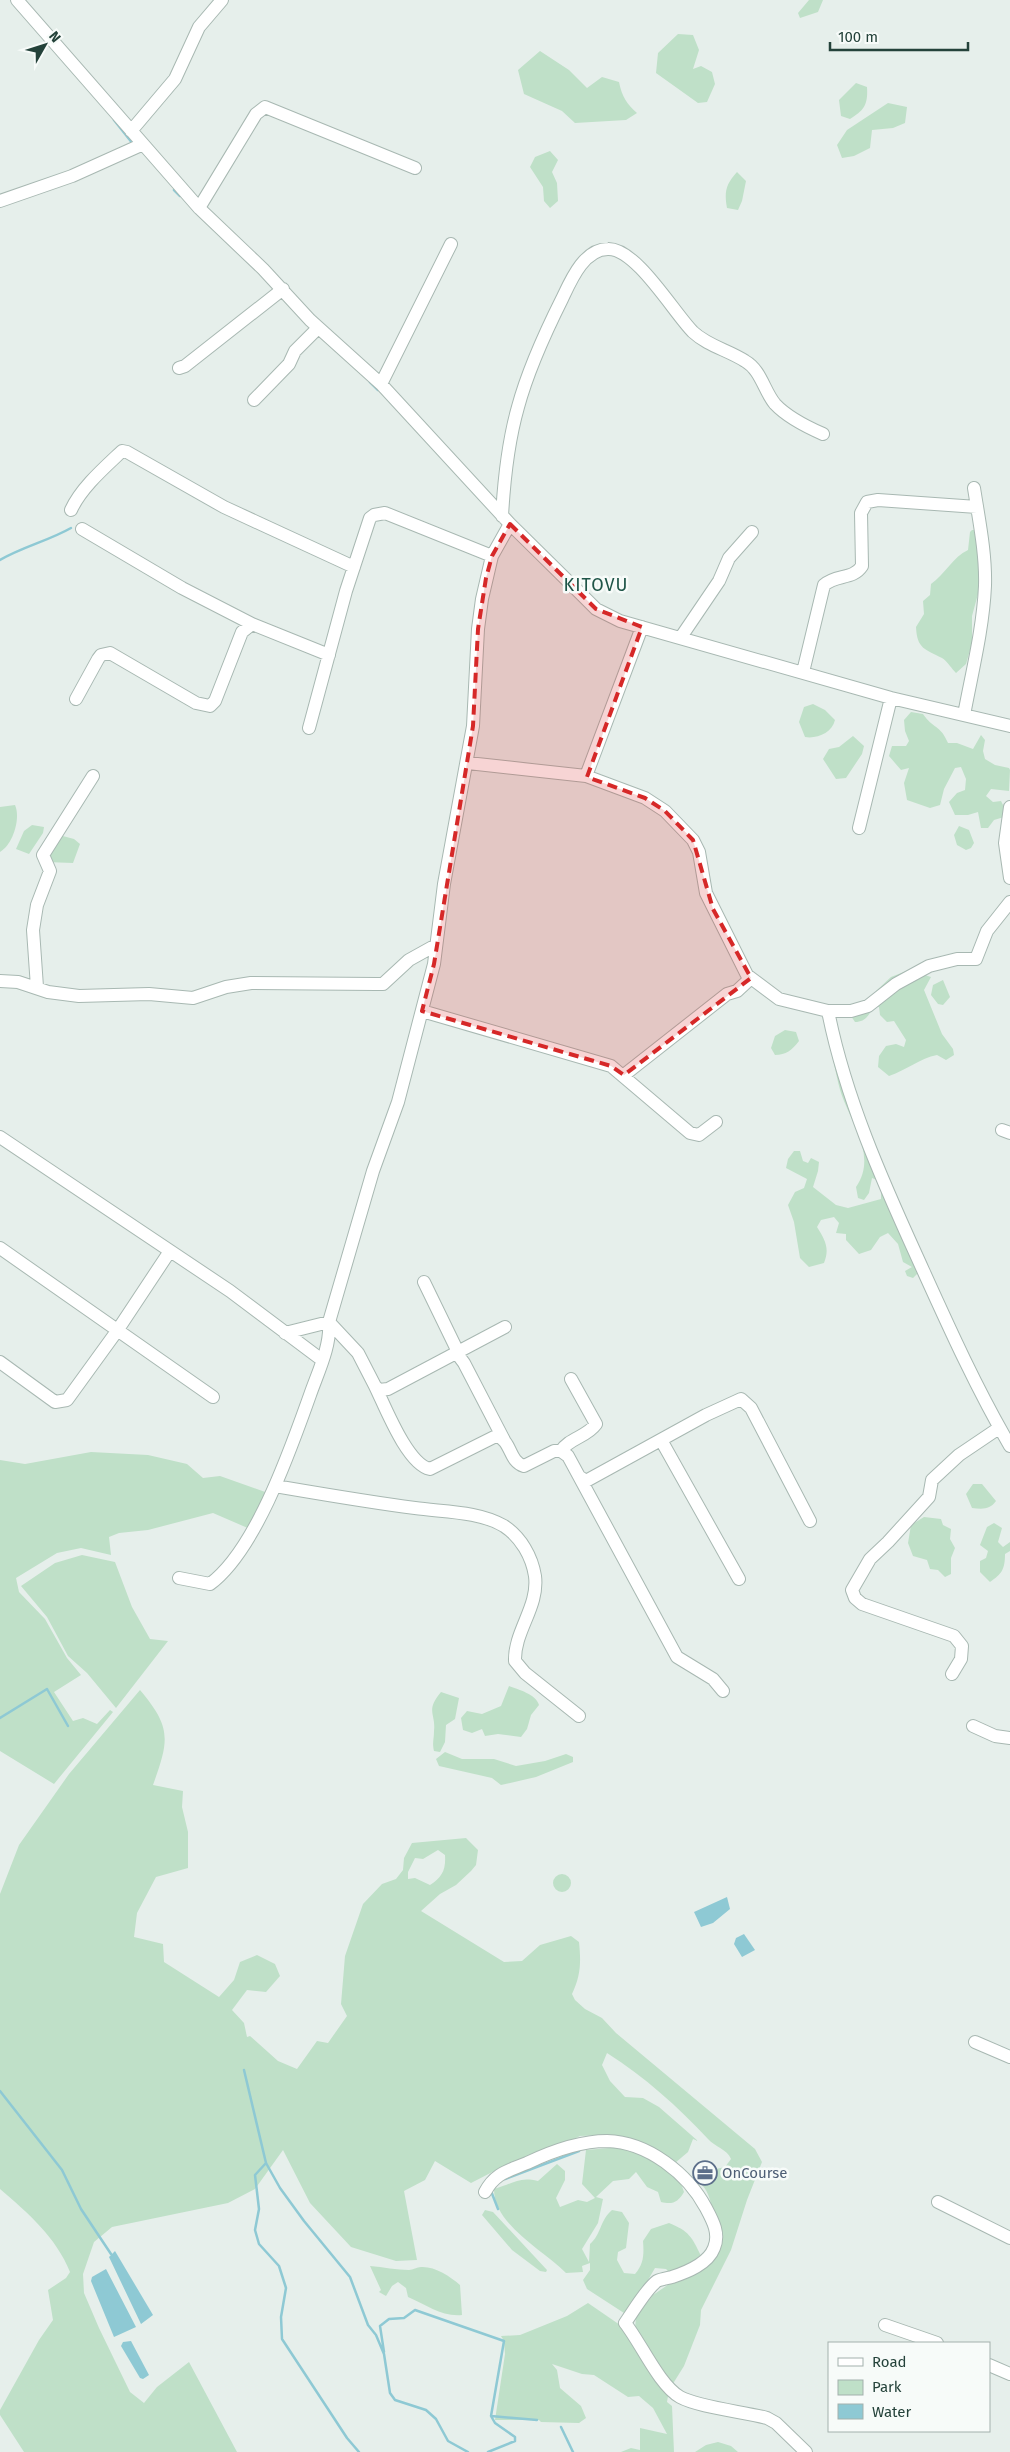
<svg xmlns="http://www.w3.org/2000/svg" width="1010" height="2452" viewBox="0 0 1010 2452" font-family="'Fira Sans',sans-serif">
<rect width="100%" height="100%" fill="#e6efeb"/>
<path fill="#bfe0c8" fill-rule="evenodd" d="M809,0H823L818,12L800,18L798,13Z
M678,34L693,35L699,50L693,69L701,66L712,72L715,84L707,102L698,103L656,73L658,53Z
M540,51L569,70L587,88L602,77L619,82C622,97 627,104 637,113L626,120L575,123L562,111L524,94L518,70Z
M856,83L867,87C868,104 865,110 850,119L841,116L839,100Z
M888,103L907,107L905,123L893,128L872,130L870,148L854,156L842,158L837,145L847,130Z
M550,151L558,160L552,172L557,183L558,201L550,208L544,201L543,187L530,167L535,157Z
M737,172L746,181L742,201L738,210L727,208C724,192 726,184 737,172Z
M972,530H976L981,583L972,616V643L966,664L956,673C952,669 947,661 942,658C925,649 917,649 916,627L924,614L923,601L930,595L931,584C945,574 953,557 968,550L970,532Z
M813,704L825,710L835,720C832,733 817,739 805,737L799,722L804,707Z
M911,712L923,714C933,729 940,724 948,743H957L973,749L981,735L985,740L983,751L985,759L995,765L1009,768L1010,770L1009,791L991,789L986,796L993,802L1001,801L1005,809L1004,817L994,820L988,828H981L978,812L968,815H955L949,802L957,793L965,790L966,779L961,767L955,768L944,789L940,805L930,808L907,800L904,783L909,768L901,770L889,756L892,746H906L909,741L905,731L904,720Z
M853,736L864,746L862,754L846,778L836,779L823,759L829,749L839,747Z
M15,805C21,818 13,845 0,852V807Z
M32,825L44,827L43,833L29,854L16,849L24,831Z
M959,826L969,830L974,843L971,848L966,850L957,845L954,835Z
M59,835L74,839L80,844L73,863L46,862Z
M909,970L931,977L924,990L942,1034L953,1049L954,1055L946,1060L937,1055C920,1058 907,1070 889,1076L878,1067L879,1056L886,1046L896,1044L904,1047L906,1040L894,1021L887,1022L880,1015L879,1007L873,1006C870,1015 865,1022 855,1022L851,1016L874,997L876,991L891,977Z
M943,980L950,997L943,1005L938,1004L931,995L933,985Z
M785,1030L796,1032L799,1041C792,1050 786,1055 775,1055L771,1048L775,1036Z
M838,1046L861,1112L892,1186L918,1273L913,1278L907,1276L905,1271L912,1267L903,1262L898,1244L888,1233L880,1237L871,1250L859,1254L846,1240V1234L836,1233L839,1223L834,1217L821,1220L817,1227C825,1240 830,1248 824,1263L809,1267L800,1258L794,1222L788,1205L795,1192L804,1188L807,1179L786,1168L788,1159L794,1151H800L803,1161L808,1163L811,1158L819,1162L818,1171L813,1187L836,1205L848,1208L881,1199V1191L877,1180L872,1178L869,1193L864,1200L858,1198L856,1187C876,1158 855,1129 844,1101C838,1087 836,1070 832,1056Z
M0,1436V1460L25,1464L91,1452L148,1455L187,1464L203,1478L220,1476L268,1493L250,1529L213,1513L148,1530L119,1533L109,1537L111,1555L81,1548L57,1553L16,1578L19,1592L45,1619L67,1658L81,1675L54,1692L73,1721L83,1718L97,1724L110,1710L113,1712L54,1784L0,1751Z
M973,1484H982L996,1501C990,1510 982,1509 972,1508L966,1494Z
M924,1517L941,1519L943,1525L951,1529L950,1539L955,1548L951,1558V1574L945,1577L938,1570L930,1569L927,1560L913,1556L908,1543L911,1525Z
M994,1523L1002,1528L998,1542L1003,1547L1010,1542V1551L1005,1554C1005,1569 1002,1574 990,1582L980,1572V1561L986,1558L988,1551L980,1545L987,1527Z
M82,1555L115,1562L132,1607L150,1639L168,1641L116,1708L87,1673L68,1656L47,1617L21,1586L55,1563Z
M509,1686C519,1690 536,1694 539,1705L531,1715L527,1729L521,1737L498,1734L485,1736L482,1729L472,1733L463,1730L461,1718L467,1711L482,1714L501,1706Z
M140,1690C172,1728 169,1740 153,1785L183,1791L182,1807L188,1832V1868L156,1877L137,1913L134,1937L163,1944L164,1962L219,1997L234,1980L240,1962L257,1955L275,1964L280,1976L266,1992L247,1990L232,2010L244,2023L247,2037L250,2036L278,2061L297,2069L317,2041L328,2043L347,2016L341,2004L345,1956L363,1904L382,1884L396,1879L403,1870L404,1858L412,1843L466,1838L478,1850L476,1865L471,1871L456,1885L440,1894L421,1911L504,1962L522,1961L540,1945L571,1936L579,1942C581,1962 581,1975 572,1994L575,2000L585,2009L602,2018L616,2033L755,2149L762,2162L747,2200L731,2250L701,2310L700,2325L684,2366L669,2390L667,2402L672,2406L674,2452H621L631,2448L640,2450V2428L667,2434L653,2408L639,2396L628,2397L594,2375L582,2374L552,2364L557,2370L560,2388L581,2406L586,2418L579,2423L541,2422L539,2420H495L505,2354L504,2341L501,2336L520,2335L530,2331L567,2316L588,2303L620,2325L635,2329L636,2317L653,2295L716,2252C715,2234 715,2198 702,2185L703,2178L716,2169L725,2167L731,2159C727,2149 715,2147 708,2139C677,2106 645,2077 607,2053L602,2065L610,2081L625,2097L643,2098L659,2107L698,2141L693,2139L688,2152L675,2163L603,2135L580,2136L564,2144L508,2164L471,2183L435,2161L425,2180L404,2191L417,2260L396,2261L351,2247L310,2203L283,2150L255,2189L228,2203L112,2227L94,2242L83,2274L84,2293L99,2328L130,2392L144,2403L157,2387L189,2362L237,2452H24L0,2415V2410L39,2340L53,2320L48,2290L66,2278L70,2272C56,2237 28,2213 0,2189V1894L19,1845L69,1774ZM438,1850L445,1855C446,1870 442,1877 430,1885L415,1878L408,1879V1872L415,1858L423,1859Z
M441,1692L459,1698L455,1719L446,1725L445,1742L440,1752L434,1751C432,1743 434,1739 434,1731C436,1713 425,1711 441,1692Z
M445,1752L462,1759H494L516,1766L545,1761L566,1754L573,1757V1762L536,1777L501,1785L492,1778L439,1766L436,1759Z
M553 1883a9 9 0 1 1 18 0a9 9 0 1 1-18 0Z
M621,2147C643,2154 678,2167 684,2192C678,2202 673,2205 661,2202L658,2192L647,2187L636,2172L629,2179L613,2181L596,2197L603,2199L598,2223L582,2249L589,2262L590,2244C601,2235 600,2220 612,2210L622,2212L629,2223L626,2248L618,2252L617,2260L624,2273L635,2274C644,2264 644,2254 643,2241L651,2229L669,2223C689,2231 692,2237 701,2256L696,2262L671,2274L666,2269L655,2268L633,2306L624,2313L587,2289L583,2280L590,2270V2263L582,2266L583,2272L566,2273C542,2249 494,2225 494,2189C513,2184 518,2176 538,2181L557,2164L565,2171V2180L556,2198L560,2207L578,2200L587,2202L595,2198L582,2184L586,2150Z
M485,2210L493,2212L547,2270L546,2272L540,2271L512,2250L482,2215Z
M370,2266C383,2267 397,2270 409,2270C413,2270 417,2267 421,2267C434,2266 450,2276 460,2285L462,2315C442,2317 427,2305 408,2297L406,2288L398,2282L392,2286L386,2296L379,2292L381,2290Z
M718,2442L731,2446L738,2452H695L706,2445Z"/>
<path fill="#8ec9d4" d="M727,1897L730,1909L713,1923L701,1927L694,1912Z
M744,1934L755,1950L742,1957L734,1944L736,1938Z
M115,2251L153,2315L141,2324L109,2257Z
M106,2269L136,2327L114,2337L91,2281L92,2277Z
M131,2341L149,2375L143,2379L140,2378L121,2346L123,2342Z"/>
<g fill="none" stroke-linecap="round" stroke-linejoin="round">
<path stroke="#8ec9d4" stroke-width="2.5" d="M114,120L133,144
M174,190L180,196
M370,382L378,390
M0,560C22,547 48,541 71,528
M0,1718L47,1689L68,1726
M244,2070L266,2163L280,2188L304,2221L350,2277L368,2325L376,2335L384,2354L390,2393L395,2400L426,2410L436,2419L448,2441L468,2452
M0,2091L62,2170L81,2209L111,2254
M266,2163L255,2175L259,2209L255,2230L259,2244L279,2266L286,2288L281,2317L282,2339L347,2438L359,2452
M505,2179L579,2151
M491,2191L498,2209
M384,2352L380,2326L389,2319L404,2318L415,2310L504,2341L491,2416L495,2423L515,2437V2441L488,2452
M491,2416L537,2420
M561,2427L573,2452"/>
<g stroke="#a8b8b2" stroke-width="14">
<path id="minor" d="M17,0L199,208L263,269L310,320L381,384L510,524L582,595L596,609L620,621L891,698L1010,726
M131,131L175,79L199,27L222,0
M0,201L72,176L141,145
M199,208L256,114L265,107L415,168
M179,368L185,366L283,289
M381,384L451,244
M254,400L289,364L295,351L318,328
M71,510C81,488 104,468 122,451L127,452L224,507L354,567
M502,516C504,480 508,442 518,407C528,370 545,333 562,299C571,280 584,249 608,249C636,248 674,313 693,332C708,346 728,350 745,361C761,370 764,391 775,404C788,418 807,427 823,434
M82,529L182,588L252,624
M681,637L719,581L729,558L752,532
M803,672L824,585C836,574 853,580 862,566L861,513L867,502L878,500L977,507
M76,699L98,659L101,655L110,653L196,703L210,706L215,701L242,632L252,624L329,655
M964,715C972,672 983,629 985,586C986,554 979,520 974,488
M309,728L346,591L370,518L374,515L385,513L492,556
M468,763L586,776L645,798L665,811L693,840L699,852L706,893L747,975L779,999L828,1011H851L868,1006L896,984L929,966L957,959H976L987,931L1010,902
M586,776L642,627
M1010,807L1005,843L1010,878
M859,828L891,698
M0,981L18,982L48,992L79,996L149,994L193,998L226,987L251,983L376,984H383L409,960L436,945
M37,987L33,930L37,905L50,871L43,855L93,776
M422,1011L611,1066L690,1133L699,1135L716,1122
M828,1011C845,1097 882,1180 918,1259C947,1323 975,1386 1010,1446
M624,1075L727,994L737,991L751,978
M1002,1130L1010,1133
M0,1137L230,1291L322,1360
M0,1248L213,1397
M424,1282L458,1352
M285,1333L329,1322L358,1353L375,1386L379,1390L388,1389L505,1327
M453,1355H458L464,1363L505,1442
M0,1362L55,1402L67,1400L117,1331L170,1251
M375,1386C385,1406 407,1464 430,1469L496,1436C512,1440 508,1461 524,1466L554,1451H561L568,1456L677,1657L713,1679L723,1691
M661,1440L739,1579
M561,1451C569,1438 587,1437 596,1424L571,1379
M580,1477L586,1481L706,1415L741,1399L751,1408L810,1521
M275,1486C322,1494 368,1502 415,1508C443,1512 479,1511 504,1526C521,1537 532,1557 535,1576C539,1607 514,1631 515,1661L525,1673L579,1716
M179,1578L210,1584C256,1550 291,1448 310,1395C318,1372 331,1346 329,1322L373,1171L398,1102L434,964L444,884L473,726L478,629L482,599L492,556L510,524
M952,1674L961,1659L962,1646L954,1636L862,1604L855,1598L852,1590L870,1559L888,1542L929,1497L932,1480L959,1455L999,1428
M973,1726L995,1736L1010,1738
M975,2042L1010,2057
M485,2192C495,2173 508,2171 527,2163C550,2152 581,2141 607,2141C648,2142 688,2174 706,2208C713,2221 720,2234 714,2248C708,2264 687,2272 672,2277C668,2278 661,2279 657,2281C646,2289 633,2312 625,2323C641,2343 659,2385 680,2397C698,2407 745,2412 767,2418L776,2423L806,2452
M938,2202L1010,2238
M885,2325L937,2343
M989,2365L1010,2374"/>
</g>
<use href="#minor" stroke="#fff" stroke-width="12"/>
</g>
<path fill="#d62828" fill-opacity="0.2" stroke="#d62828" stroke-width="4" stroke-dasharray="10 6" stroke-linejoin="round" d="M510,524L596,609L642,627L587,777L645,798L665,811L693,840L713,909L751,978L624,1075L611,1066L422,1011L434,964L473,726L478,629L486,578L492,556Z"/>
<defs>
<g id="office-ring" transform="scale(1.25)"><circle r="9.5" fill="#f7fbf9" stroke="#5c6f8a" stroke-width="1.5"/><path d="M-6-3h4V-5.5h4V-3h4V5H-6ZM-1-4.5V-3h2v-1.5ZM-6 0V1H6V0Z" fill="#5c6f8a"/></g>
</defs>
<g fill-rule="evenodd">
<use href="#office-ring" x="705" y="2173"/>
</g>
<g text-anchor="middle" stroke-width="5" stroke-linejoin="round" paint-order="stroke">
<g font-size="15" fill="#4e5e75" stroke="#f7fbf9" text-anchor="start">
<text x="722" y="2178">OnCourse</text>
</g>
<g font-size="18" letter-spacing="1" fill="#1f5548" stroke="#f7fbf9">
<text x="596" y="591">KITOVU</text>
</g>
</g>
<rect x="828" y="2342" width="162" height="90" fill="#f7fbf9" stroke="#a3b1ad"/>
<rect x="838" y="2358" width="25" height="8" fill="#ffffff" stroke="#a3b1ad"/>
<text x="872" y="2367" font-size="15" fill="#24423a">Road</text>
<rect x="838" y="2380" width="25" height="15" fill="#bfe0c8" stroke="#a3b1ad"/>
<text x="872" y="2392" font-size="15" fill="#24423a">Park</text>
<rect x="838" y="2404" width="25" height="15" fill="#8ec9d4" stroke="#a3b1ad"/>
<text x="872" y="2417" font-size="15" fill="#24423a">Water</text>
<g transform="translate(45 45) rotate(51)" stroke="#f7fbf9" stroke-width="4" paint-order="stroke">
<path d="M0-4L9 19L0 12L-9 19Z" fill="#24423a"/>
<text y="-8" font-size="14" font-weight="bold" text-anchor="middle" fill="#24423a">N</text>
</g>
<path d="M830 42v8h138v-8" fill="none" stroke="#24423a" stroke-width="2.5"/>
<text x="838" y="42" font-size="15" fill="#24423a" stroke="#f7fbf9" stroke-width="4" paint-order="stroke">100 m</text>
</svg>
